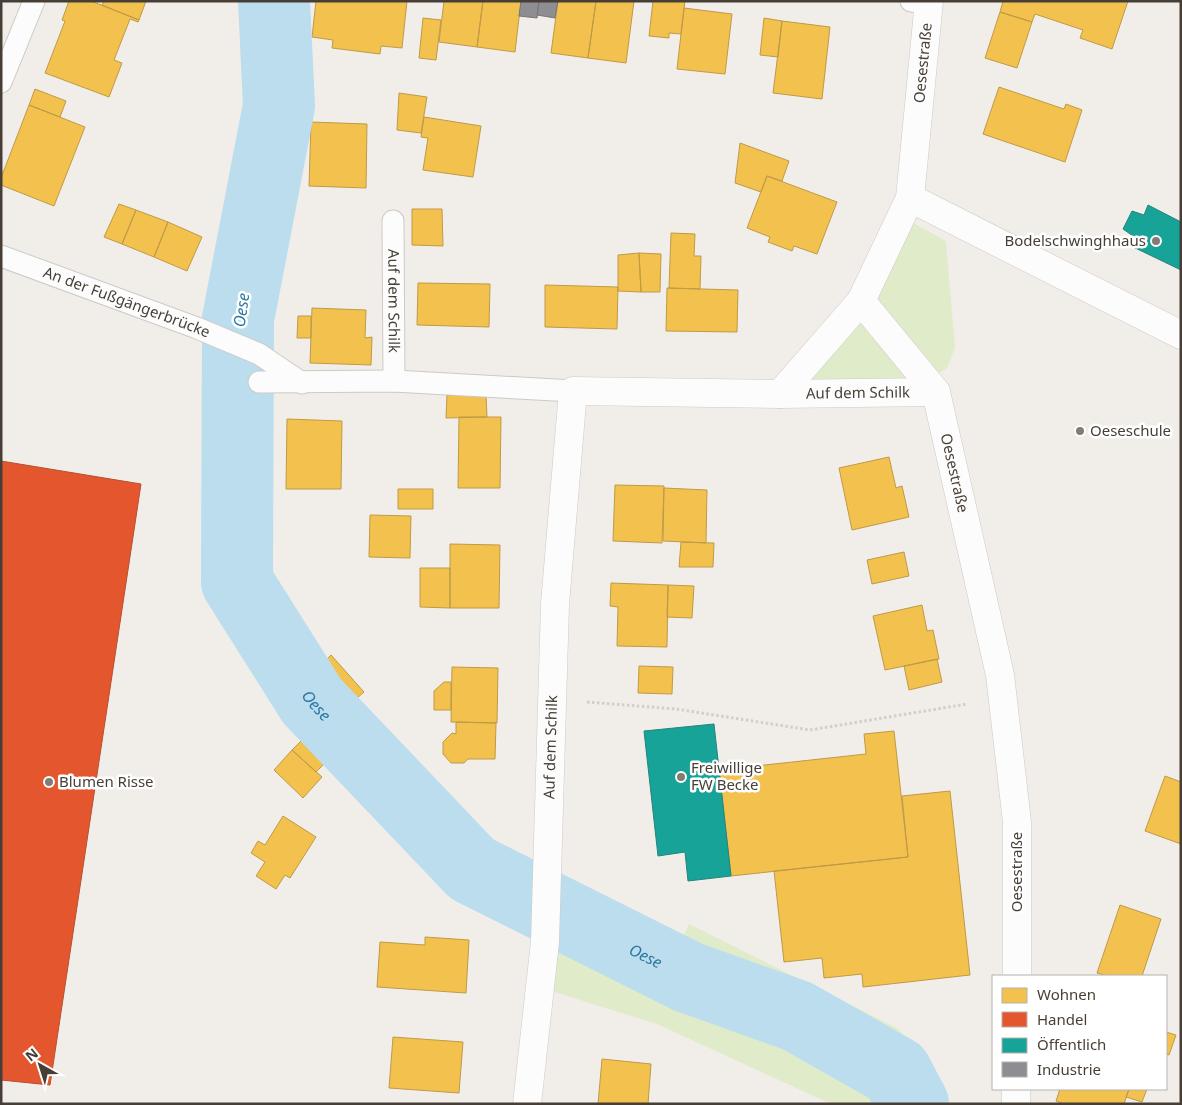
<svg xmlns="http://www.w3.org/2000/svg" width="1182" height="1105" viewBox="0 0 1182 1105" font-family="'Noto Sans',sans-serif">
<rect width="100%" height="100%" fill="#f1eeea"/>
<path fill="#e0ebca" d="M908,220L946,241L955,348L947,368L919,384L800,385Z
M555,920L664,976L689,924L899,1029L923,1073L935,1104H831L657,1024L548,990Z"/>
<path fill="#f2c14e" stroke="#bf9a47" d="M69,1H91L139,20L138,22L130,19L114,60L122,63L109,97L45,73L65,21L62,20Z
M104,1H146L139,20L102,5Z
M316,1H407L402,48L381,46L380,54L332,48L333,40L312,37Z
M444,1H483L477,47L439,42Z
M483,1H521L515,52L477,47Z
M558,1H596L588,58L551,53Z
M596,1H634L626,63L588,58Z
M653,1H685L681,34L669,33V38L649,36Z
M1003,1H1128L1112,49L1080,38L1083,30L1035,14L1032,22L1000,12Z
M684,8L732,14L725,74L677,69Z
M1000,12L1032,22L1017,68L985,58Z
M423,18L441,20L436,60L419,58Z
M764,18L782,21L778,57L760,55Z
M782,21L830,27L822,99L773,93Z
M999,87L1064,109L1066,104L1082,110L1065,162L983,134Z
M35,89L66,101L60,117L29,105Z
M399,93L427,97L421,133L397,130Z
M29,105L85,127L54,206L1,185V178Z
M424,117L481,126L473,177L423,170L428,138L421,137Z
M311,122L367,124L366,188L309,186Z
M740,143L789,161L782,181L767,176L761,192L735,183Z
M767,176L837,202L817,254L794,246L792,251L768,242L770,237L747,228Z
M119,204L136,210L122,244L104,237Z
M412,209H442L443,246L412,245Z
M136,210L168,222L154,257L122,244Z
M168,222L202,237L187,271L154,257Z
M671,233L695,234L694,256H701L700,289L669,288Z
M639,253L661,254L660,292H641Z
M639,253L641,292L618,291V255Z
M418,283L490,284L489,327L417,325Z
M545,285L618,287L617,329L545,327Z
M667,288L738,290L737,332L666,331Z
M312,308L366,310L365,338L372,337L371,365L310,363Z
M298,316H311V338H297Z
M447,395H486L487,417L446,418Z
M459,417H501L500,488H458Z
M287,419L342,421L341,489H286Z
M889,457L896,488L902,486L909,517L852,530L839,468Z
M615,485L664,486L662,543L613,541Z
M664,488L707,490L706,543L663,541Z
M398,489H433V509H398Z
M370,515L411,516L410,558L369,557Z
M681,542L714,543L713,567H679Z
M450,544L500,545L499,608H450Z
M904,552L909,576L872,584L867,560Z
M420,568H450V608L420,607Z
M611,583L668,585L667,647L617,646L618,607L610,606Z
M668,585L694,586L692,618L667,617Z
M922,605L927,631L933,630L939,659L885,670L873,616Z
M331,655L364,692L350,704L318,668Z
M937,659L942,682L909,690L904,666Z
M639,666L673,667L672,694L638,693Z
M452,667L498,668L497,723L451,722Z
M444,682H451V710H434V691Z
M456,722L496,723L495,759H468L464,763H451L443,754V742L452,733L456,734Z
M894,731L908,857L731,876L719,770L866,754L864,734Z
M303,739L327,761L316,772L292,750Z
M292,750L322,777L303,798L274,770Z
M1165,776L1181,782V844L1145,831Z
M950,791L970,975L863,987L862,974L824,978L822,958L784,962L774,871L908,857L902,796Z
M283,816L316,837L290,878L285,875L276,889L256,876L265,862L251,853L258,841L265,845Z
M1120,905L1161,919L1142,976H1107L1097,973Z
M425,937L469,940L466,993L377,987L380,942L425,945Z
M1166,1032L1176,1035L1169,1055L1166,1054Z
M393,1037L463,1042L459,1093L389,1088Z
M602,1059L651,1064L648,1104H598Z
M1060,1089H1129L1124,1104H1064L1056,1101Z
M1129,1089H1147L1142,1102L1126,1097Z"/>
<path fill="#e4572e" stroke="#b55030" d="M1,461L141,484L50,1085L1,1080Z"/>
<path fill="#17a398" stroke="#25857b" d="M1148,205L1181,222V270L1129,245L1133,236L1123,229L1132,211L1144,215Z
M714,724L731,876L688,881L685,852L658,856L644,731Z"/>
<path fill="#8d8d92" stroke="#787676" d="M521,1H539L537,18L519,16Z
M539,1H558L555,18L537,15Z"/>
<g fill="none" stroke-linecap="round" stroke-linejoin="round">
<path stroke="#bde" stroke-width="72" id="s1" d="M274,1L279,106L238,319L237,582L312,701L472,869L688,977L797,1016L896,1072L913,1104"/>
<g stroke="#cdcac6" stroke-width="23">
<g id="service">
<path d="M911,1L929,4"/>
<path d="M1,82L34,1"/>
<path id="s2" d="M393,221L394,381"/>
<path id="s3" d="M1,256L197,328L259,354L302,383"/>
<path d="M259,382L394,381L573,391"/>
</g>
</g>
<g stroke="#cdcac6" stroke-width="29">
<g id="minor">
<path d="M910,198L1181,335"/>
<path id="s4" d="M861,301L936,392L1000,675L1017,822V976"/>
<path id="s5" d="M780,394L936,392"/>
<path id="s6" d="M527,1104L545,942L555,604L573,391L780,394L861,301L910,198L929,1"/>
<path d="M1016,1104V1089"/>
</g>
</g>
<path stroke="#d1cecb" stroke-width="3" stroke-dasharray="2.5 2.5" stroke-linecap="butt" d="M587,702L676,709L810,730L967,704"/>
<use href="#service" stroke="#fdfcfc" stroke-width="21"/>
<use href="#minor" stroke="#fdfcfc" stroke-width="28"/>
</g>
<g fill="#827c75" stroke="#fff" stroke-width="2">
<circle cx="1156" cy="241" r="5"/>
<circle cx="1080" cy="431" r="5"/>
<circle cx="681" cy="777" r="5"/>
<circle cx="49" cy="782" r="5"/>
</g>
<g text-anchor="middle" stroke-width="5" stroke-linejoin="round" paint-order="stroke">
<g font-size="15" fill="#473f36" stroke="#fff">
<text dy="5" stroke="none"><textPath href="#s6" startOffset="1295">Oesestraße</textPath></text>
<text dy="5" stroke="none"><textPath href="#s2" startOffset="80">Auf dem Schilk</textPath></text>
<text dy="5" stroke="none"><textPath href="#s3" startOffset="134">An der Fußgängerbrücke</textPath></text>
<text dy="5" stroke="none"><textPath href="#s5" startOffset="78">Auf dem Schilk</textPath></text>
<text dy="5" stroke="none"><textPath href="#s4" startOffset="201">Oesestraße</textPath></text>
<text dy="5" stroke="none"><textPath href="#s6" startOffset="358">Auf dem Schilk</textPath></text>
<text transform="translate(1017 872) rotate(-90)" y="5">Oesestraße</text>
</g>
<g font-size="15" fill="#473f36" stroke="#fff" text-anchor="start">
<text x="1146" y="246" text-anchor="end">Bodelschwinghhaus</text>
<text x="1090" y="436">Oeseschule</text>
<text x="691" y="773">Freiwillige<tspan x="691" dy="17">FW Becke</tspan></text>
<text x="59" y="787">Blumen Risse</text>
</g>
<g font-size="16" font-style="italic" fill="#2c78a2" stroke="#fff">
<text transform="translate(241 310) rotate(-82)" y="6">Oese</text>
<text dy="6" stroke="none"><textPath href="#s1" startOffset="732">Oese</textPath></text>
<text dy="6" stroke="none"><textPath href="#s1" startOffset="1152">Oese</textPath></text>
</g>
</g>
<rect width="1182" height="1105" fill="none" stroke="#473f36" stroke-width="5"/>
<rect x="992" y="975" width="175" height="115" fill="#ffffff" stroke="#b5b2af"/>
<rect x="1002" y="988" width="25" height="15" fill="#f2c14e" stroke="#b5b2af"/>
<text x="1037" y="1000" font-size="15" fill="#473f36">Wohnen</text>
<rect x="1002" y="1012" width="25" height="15" fill="#e4572e" stroke="#b5b2af"/>
<text x="1037" y="1025" font-size="15" fill="#473f36">Handel</text>
<rect x="1002" y="1038" width="25" height="15" fill="#17a398" stroke="#b5b2af"/>
<text x="1037" y="1050" font-size="15" fill="#473f36">Öffentlich</text>
<rect x="1002" y="1062" width="25" height="15" fill="#8d8d92" stroke="#b5b2af"/>
<text x="1037" y="1075" font-size="15" fill="#473f36">Industrie</text>
<g transform="translate(40 1065) rotate(321)" stroke="#ffffff" stroke-width="4" paint-order="stroke">
<path d="M0-4L9 19L0 12L-9 19Z" fill="#473f36"/>
<text y="-8" font-size="14" font-weight="bold" text-anchor="middle" fill="#473f36">N</text>
</g>
</svg>
